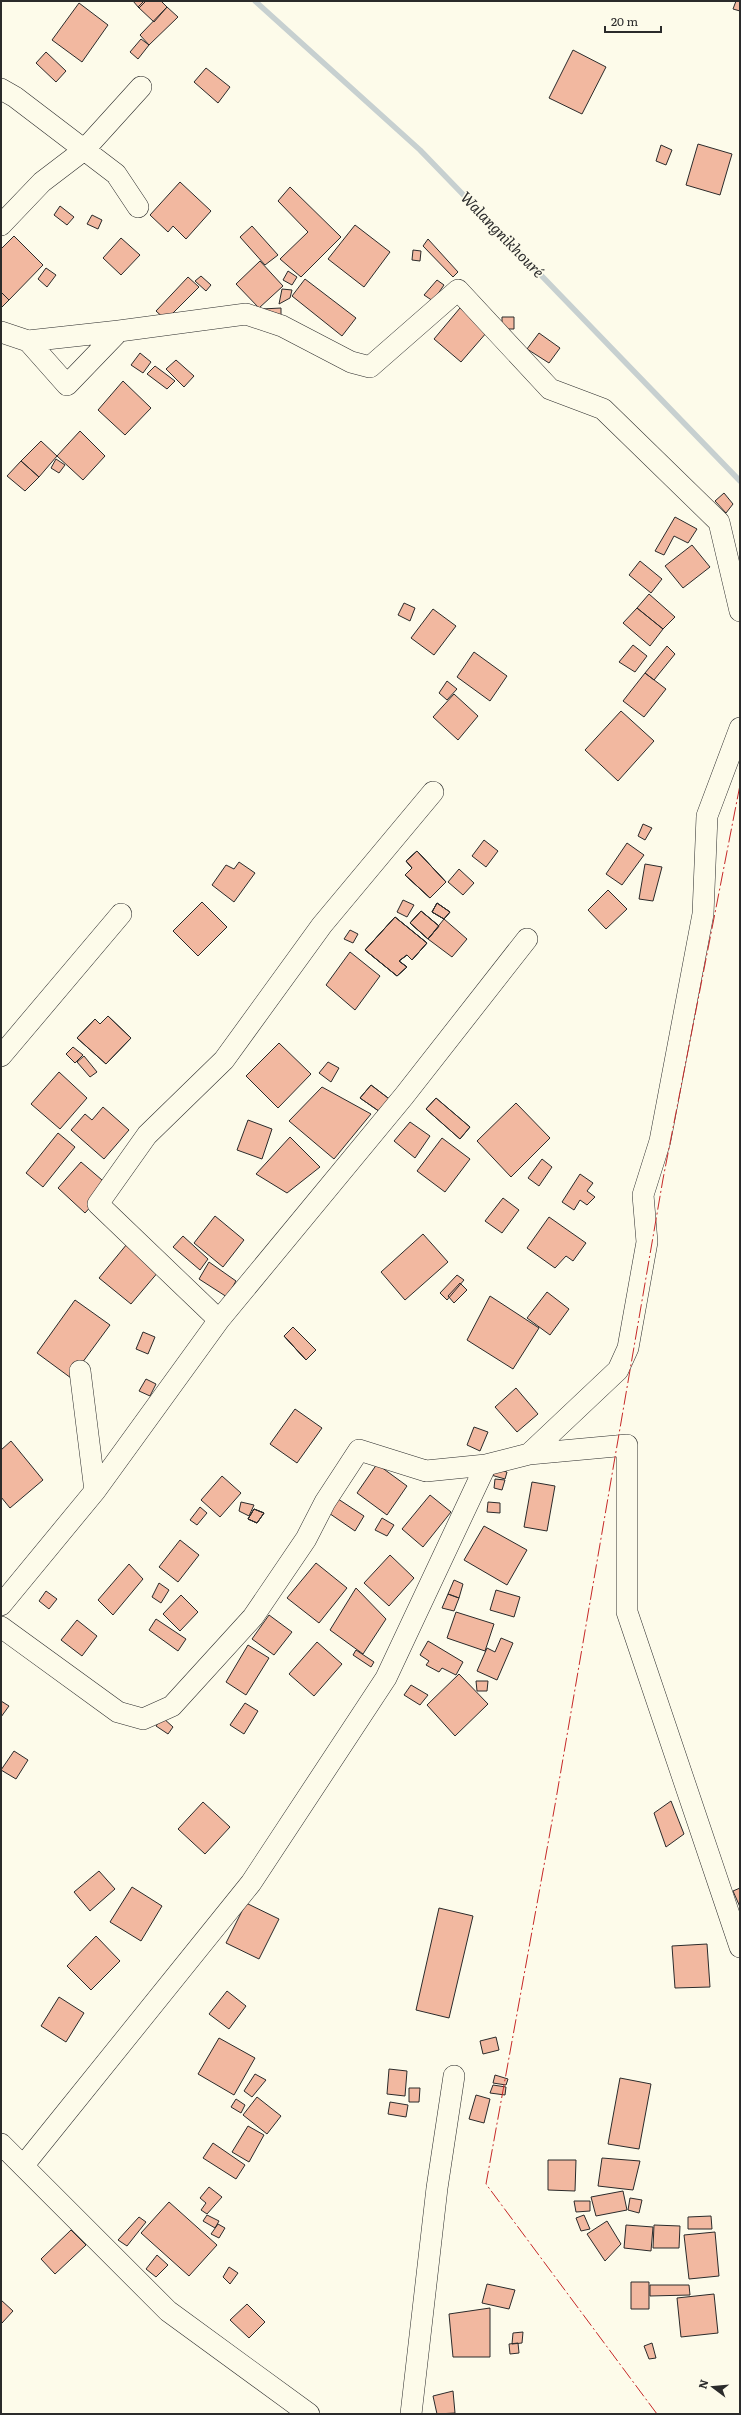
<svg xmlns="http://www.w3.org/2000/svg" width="741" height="2415" viewBox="0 0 741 2415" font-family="Literata,serif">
<rect width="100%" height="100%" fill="#fdfbea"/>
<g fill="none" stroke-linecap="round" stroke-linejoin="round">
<path stroke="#c7d0d0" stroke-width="5.5" d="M255,1L420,150L740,481"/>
</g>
<path fill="#f2b8a0" stroke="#2b2b2b" d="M133,1H146L139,8Z
M144,1H161L167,7L154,22L138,7Z
M736,1H740V11L733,9Z
M79,3L108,25L82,62L52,40Z
M167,7L178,17L149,45L140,35Z
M141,39L149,45L138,59L130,52Z
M573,50L606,67L582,114L549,98Z
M46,52L66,71L56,82L36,63Z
M206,68L230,87L218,103L194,82Z
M698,144L732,154L720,195L686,185Z
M661,145L672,150L666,165L656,161Z
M180,182L211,211L186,239L173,226L168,232L150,215Z
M290,187L341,237L301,277L280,259L308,232L278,201Z
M60,206L74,217L67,225L54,215Z
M92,215L102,220L98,229L87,224Z
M355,225L390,252L364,287L328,259Z
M252,226L278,255L265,265L240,237Z
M14,236L43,265L9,300L1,292V249Z
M121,238L140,255L121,275L103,258Z
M428,239L458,272L453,277L423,246Z
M413,250L421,251L420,261L412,260Z
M260,261L283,286L259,308L236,284Z
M46,268L56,275L47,287L38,279Z
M288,271L297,277L292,285L283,280Z
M201,276L211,285L206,291L195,281Z
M188,277L199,287L166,320L156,311Z
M305,279L356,318L342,336L292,296Z
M437,280L444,285L433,301L424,295Z
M282,289L292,290L290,298L279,304Z
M1,292L9,300L1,308Z
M281,308V315L262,309Z
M460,308L487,332L461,362L434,339Z
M502,317H514V329H502Z
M539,333L560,348L549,363L527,349Z
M140,353L151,362L143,373L131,365Z
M176,360L194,376L184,387L166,369Z
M155,366L175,381L167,389L147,374Z
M123,381L151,408L125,435L98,410Z
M80,431L105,456L83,480L57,456Z
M41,441L57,456L39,477L21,461Z
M56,459L65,465L59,473L51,468Z
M21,461L39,477L25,491L7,476Z
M724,493L733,504L726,513L715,501Z
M675,517L697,529L688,543L674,536L664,555L655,551Z
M692,545L710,567L683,588L665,566Z
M640,561L662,579L651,593L629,575Z
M649,594L675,617L663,629L637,608Z
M404,603L415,608L410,621L398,615Z
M637,608L663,629L650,646L623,623Z
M433,609L456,626L434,655L411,638Z
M633,645L647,656L635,672L619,662Z
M667,646L675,654L654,680L645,673Z
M474,652L507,676L490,701L457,677Z
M645,673L666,689L644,717L623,701Z
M447,681L457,689L447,700L439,693Z
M454,694L478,716L458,740L433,717Z
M621,711L654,741L618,781L585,750Z
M643,824L652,828L645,840L638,836Z
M484,840L498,851L486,867L472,856Z
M627,843L644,855L622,885L606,874Z
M417,851L446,882L430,898L405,875L412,868L406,861Z
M417,851L446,882L430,898L405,875L412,868L406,861Z
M417,851L446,882L430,898L405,875L412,868L406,861Z
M239,862L255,873L234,902L212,885L226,865L234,869Z
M645,864L662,867L653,901L639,899Z
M459,869L474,883L463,895L448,882Z
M608,890L627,909L606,929L588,910Z
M403,900L414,905L407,917L397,912Z
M202,902L227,927L198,956L173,931Z
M437,903L450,912L444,919L432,912Z
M437,903L450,912L444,919L432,912Z
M437,903L450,912L444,919L432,912Z
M421,911L439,926L428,939L410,923Z
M421,911L439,926L428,939L410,923Z
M421,911L439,926L428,939L410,923Z
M395,917L427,943L412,960L407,955L399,961L407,967L397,976L365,950Z
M395,917L427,943L412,960L407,955L399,961L407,967L397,976L365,950Z
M395,917L427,943L412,960L407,955L399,961L407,967L397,976L365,950Z
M444,919L467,939L452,957L428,939Z
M350,930L358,934L353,943L344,939Z
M350,952L380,976L355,1010L326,985Z
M108,1016L131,1038L106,1064L77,1038L95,1019L100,1024Z
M108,1016L131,1038L106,1064L77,1038L95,1019L100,1024Z
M279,1043L311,1074L278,1108L246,1076Z
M73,1047L83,1055L75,1063L66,1054Z
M84,1056L97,1072L90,1077L77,1062Z
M328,1062L339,1068L331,1082L319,1073Z
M59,1072L87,1098L60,1129L31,1104Z
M371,1085L392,1101L383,1114L360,1098Z
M371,1085L392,1101L383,1114L360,1098Z
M322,1087L371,1114L334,1159L289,1121Z
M436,1098L470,1127L460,1139L426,1109Z
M436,1098L470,1127L460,1139L426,1109Z
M516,1103L550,1138L511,1177L477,1141Z
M103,1107L129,1130L104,1159L71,1130L85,1114L92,1120Z
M248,1120L272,1129L262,1159L237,1150Z
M410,1122L430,1136L415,1158L394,1141Z
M58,1133L75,1147L43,1187L26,1173Z
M290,1137L320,1167L287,1193L256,1174Z
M442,1138L470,1159L445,1192L417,1171Z
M542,1159L552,1167L539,1186L528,1178Z
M81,1162L109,1186L85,1213L58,1188Z
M580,1174L593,1183L587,1191L595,1197L587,1205L580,1200L574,1210L562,1202Z
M503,1198L519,1210L502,1233L485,1221Z
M215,1216L244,1240L223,1267L194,1243Z
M549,1217L586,1243L573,1261L566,1256L555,1268L527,1248Z
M423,1234L448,1262L405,1300L381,1272Z
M183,1236L208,1259L200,1270L173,1247Z
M127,1244L159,1271L131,1304L99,1278Z
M209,1262L236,1281L227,1297L199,1279Z
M457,1275L464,1280L447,1300L440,1293Z
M460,1283L467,1290L454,1303L448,1296Z
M547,1292L569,1309L550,1335L527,1318Z
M490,1296L539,1328L513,1369L467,1340Z
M75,1300L110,1325L71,1378L37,1353Z
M293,1327L316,1350L306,1360L284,1336Z
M293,1327L316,1350L306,1360L284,1336Z
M293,1327L316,1350L306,1360L284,1336Z
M143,1332L155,1337L148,1354L136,1349Z
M146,1379L156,1384L150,1396L139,1391Z
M516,1388L538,1414L517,1432L495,1407Z
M295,1409L322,1428L297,1463L270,1444Z
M474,1427L488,1432L480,1451L467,1445Z
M11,1441L43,1480L10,1508L1,1497V1450Z
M377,1464L407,1486L387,1515L357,1493Z
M493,1468L507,1472L505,1479L491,1475Z
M222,1476L241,1493L220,1517L201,1500Z
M495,1479L505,1480L502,1490L494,1488Z
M532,1482L555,1486L547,1531L524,1527Z
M332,1495L364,1516L355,1531L323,1509Z
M430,1495L451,1512L423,1547L402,1529Z
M241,1502L254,1505L249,1516L239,1511Z
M488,1502L500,1503V1513L487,1512Z
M200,1507L207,1513L197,1525L190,1520Z
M254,1509L264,1513L257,1523L248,1519Z
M254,1509L264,1513L257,1523L248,1519Z
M254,1509L264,1513L257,1523L248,1519Z
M382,1518L394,1525L387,1536L375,1530Z
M484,1526L527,1550L507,1585L464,1560Z
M180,1540L199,1555L178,1582L159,1567Z
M390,1555L414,1578L389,1606L364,1583Z
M316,1563L347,1588L319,1623L287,1598Z
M129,1564L143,1579L113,1615L98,1600Z
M454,1580L463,1584L459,1598L448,1594Z
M159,1583L169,1590L161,1603L152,1597Z
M356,1588L386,1619L363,1654L330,1630Z
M496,1590L520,1597L514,1617L490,1610Z
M46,1591L57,1599L49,1609L39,1601Z
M448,1594L459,1598L454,1611L442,1608Z
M181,1595L198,1612L180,1631L163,1614Z
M456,1612L494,1624L485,1651L447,1638Z
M269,1615L292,1632L274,1655L252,1639Z
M156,1619L186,1639L178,1651L149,1630Z
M77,1620L97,1636L82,1656L61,1640Z
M501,1638L513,1643L497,1680L477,1671L487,1648L495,1652Z
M428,1641L463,1662L456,1675L442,1668L439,1672L426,1665L429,1661L420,1655Z
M317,1642L342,1664L314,1696L289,1674Z
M248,1645L269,1658L246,1695L226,1682Z
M356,1650L374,1662L371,1667L353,1655Z
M459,1674L488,1704L455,1736L427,1705Z
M476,1681H488L487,1691H477Z
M411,1685L428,1695L420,1705L404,1695Z
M1,1701L9,1706L1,1717Z
M245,1703L258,1711L244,1734L230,1725Z
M162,1717L173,1727L168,1734L156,1726Z
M14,1751L28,1760L16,1779L1,1770Z
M671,1801L684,1834L666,1847L654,1813Z
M203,1802L230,1827L205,1854L178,1829Z
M99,1871L115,1889L90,1911L74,1892Z
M132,1887L162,1906L141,1941L110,1922Z
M740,1888V1907L733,1891Z
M246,1903L279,1919L259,1959L226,1943Z
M439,1908L473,1916L449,2018L416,2010Z
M96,1936L120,1961L91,1990L67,1966Z
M707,1944L710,1987L675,1988L672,1946Z
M227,1991L246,2006L229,2029L209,2014Z
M59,1997L84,2013L66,2042L41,2026Z
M496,2037L499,2050L483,2054L480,2041Z
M219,2038L255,2058L234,2095L198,2074Z
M389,2069L407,2071L405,2096L387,2094Z
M255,2074L266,2080L252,2097L244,2091Z
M495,2075L508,2079L506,2085L493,2083Z
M620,2078L651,2084L639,2149L608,2144Z
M493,2085L506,2087L505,2095L490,2093Z
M409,2088H420L419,2102H409Z
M476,2095L490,2099L484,2123L469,2119Z
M257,2097L281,2116L267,2134L243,2115Z
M236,2099L245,2105L241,2113L231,2107Z
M390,2102L408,2105L406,2117L388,2114Z
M248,2126L264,2135L249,2162L232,2152Z
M213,2143L245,2165L236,2179L203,2158Z
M602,2158L640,2161L633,2190L598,2186Z
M548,2160H576L575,2191L548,2190Z
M209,2187L222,2197L207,2214L201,2210L206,2203L200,2198Z
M623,2191L627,2210L596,2216L591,2197Z
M630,2198L642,2200L639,2213L628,2210Z
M574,2201H590V2211L576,2212Z
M169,2202L217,2245L189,2276L141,2233Z
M207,2215L219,2221L215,2228L203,2221Z
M584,2215L590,2229L581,2231L576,2218Z
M711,2216L712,2229H688V2217Z
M139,2217L146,2222L127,2246L118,2240Z
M607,2221L621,2244L605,2261L587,2234Z
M218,2224L225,2228L219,2238L211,2234Z
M626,2225L653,2227L651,2251L624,2248Z
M654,2225L680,2226L679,2248H653Z
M71,2230L86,2245L55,2274L41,2259Z
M715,2232L719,2276L689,2279L684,2235Z
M157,2255L168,2265L156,2277L146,2269Z
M229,2267L238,2273L230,2284L223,2277Z
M631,2282H649V2309H631Z
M487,2284L515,2290L509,2309L482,2303Z
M650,2285H689L690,2295L650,2296Z
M714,2294L718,2333L681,2337L677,2298Z
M1,2300L13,2311L2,2323L1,2322Z
M247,2304L265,2322L249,2338L230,2320Z
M490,2308V2357H453L449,2314Z
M523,2332L522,2343L512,2344L513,2333Z
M518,2343L519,2353L510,2354L509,2344Z
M652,2343L656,2358L649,2359L644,2346Z
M453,2391L455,2413L437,2414L433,2396Z"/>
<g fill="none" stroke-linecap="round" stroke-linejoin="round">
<g stroke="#2b2b2b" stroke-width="22">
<path id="minor" d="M1,89L15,97L116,174L138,207
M1,225L42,182L84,150L141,87
M1,332L28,341L67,385L119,331L246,314L282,326L351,362L370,367L458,290L550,389L603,409L719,522L740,611
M28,341L119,331
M1,1056L121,914
M219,1320L98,1204L147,1135L224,1060L322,925L433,792
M80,1371L95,1491
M529,1454L627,1445V1612L740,1947
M1,1605L95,1491L219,1320L404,1096L527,939
M1,1627L118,1712L143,1719L172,1706L253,1617L306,1539L325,1502L359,1450L426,1471L486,1465L529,1454L618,1370L628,1348L647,1242L643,1195L660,1141L703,914L707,816L740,728
M1,2144L168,2311L309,2414
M23,2166L251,1883L386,1678L486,1465
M411,2414L437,2188L454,2076"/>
</g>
<use href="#minor" stroke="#fdfbea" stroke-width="21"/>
<path stroke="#c62828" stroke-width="1" stroke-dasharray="14 3 2 3" stroke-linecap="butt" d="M657,2414L486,2184L555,1805L663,1179L740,785"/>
</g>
<g text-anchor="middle" stroke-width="3" stroke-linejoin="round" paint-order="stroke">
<g font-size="15" font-style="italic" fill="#2b2b2b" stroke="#fdfbea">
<text transform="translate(502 235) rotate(46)" y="5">Walangnikhouré</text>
</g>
</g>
<rect width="741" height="2415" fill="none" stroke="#2b2b2b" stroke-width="4"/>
<g transform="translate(713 2387) rotate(286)" stroke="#fdfbea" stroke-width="3" paint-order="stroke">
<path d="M0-3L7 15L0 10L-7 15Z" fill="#2b2b2b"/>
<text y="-6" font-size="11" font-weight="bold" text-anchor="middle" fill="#2b2b2b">N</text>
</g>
<path d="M605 26v6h56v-6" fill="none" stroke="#2b2b2b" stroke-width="2"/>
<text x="611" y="26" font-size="12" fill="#2b2b2b" stroke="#fdfbea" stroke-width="3" paint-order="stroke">20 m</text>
</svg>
